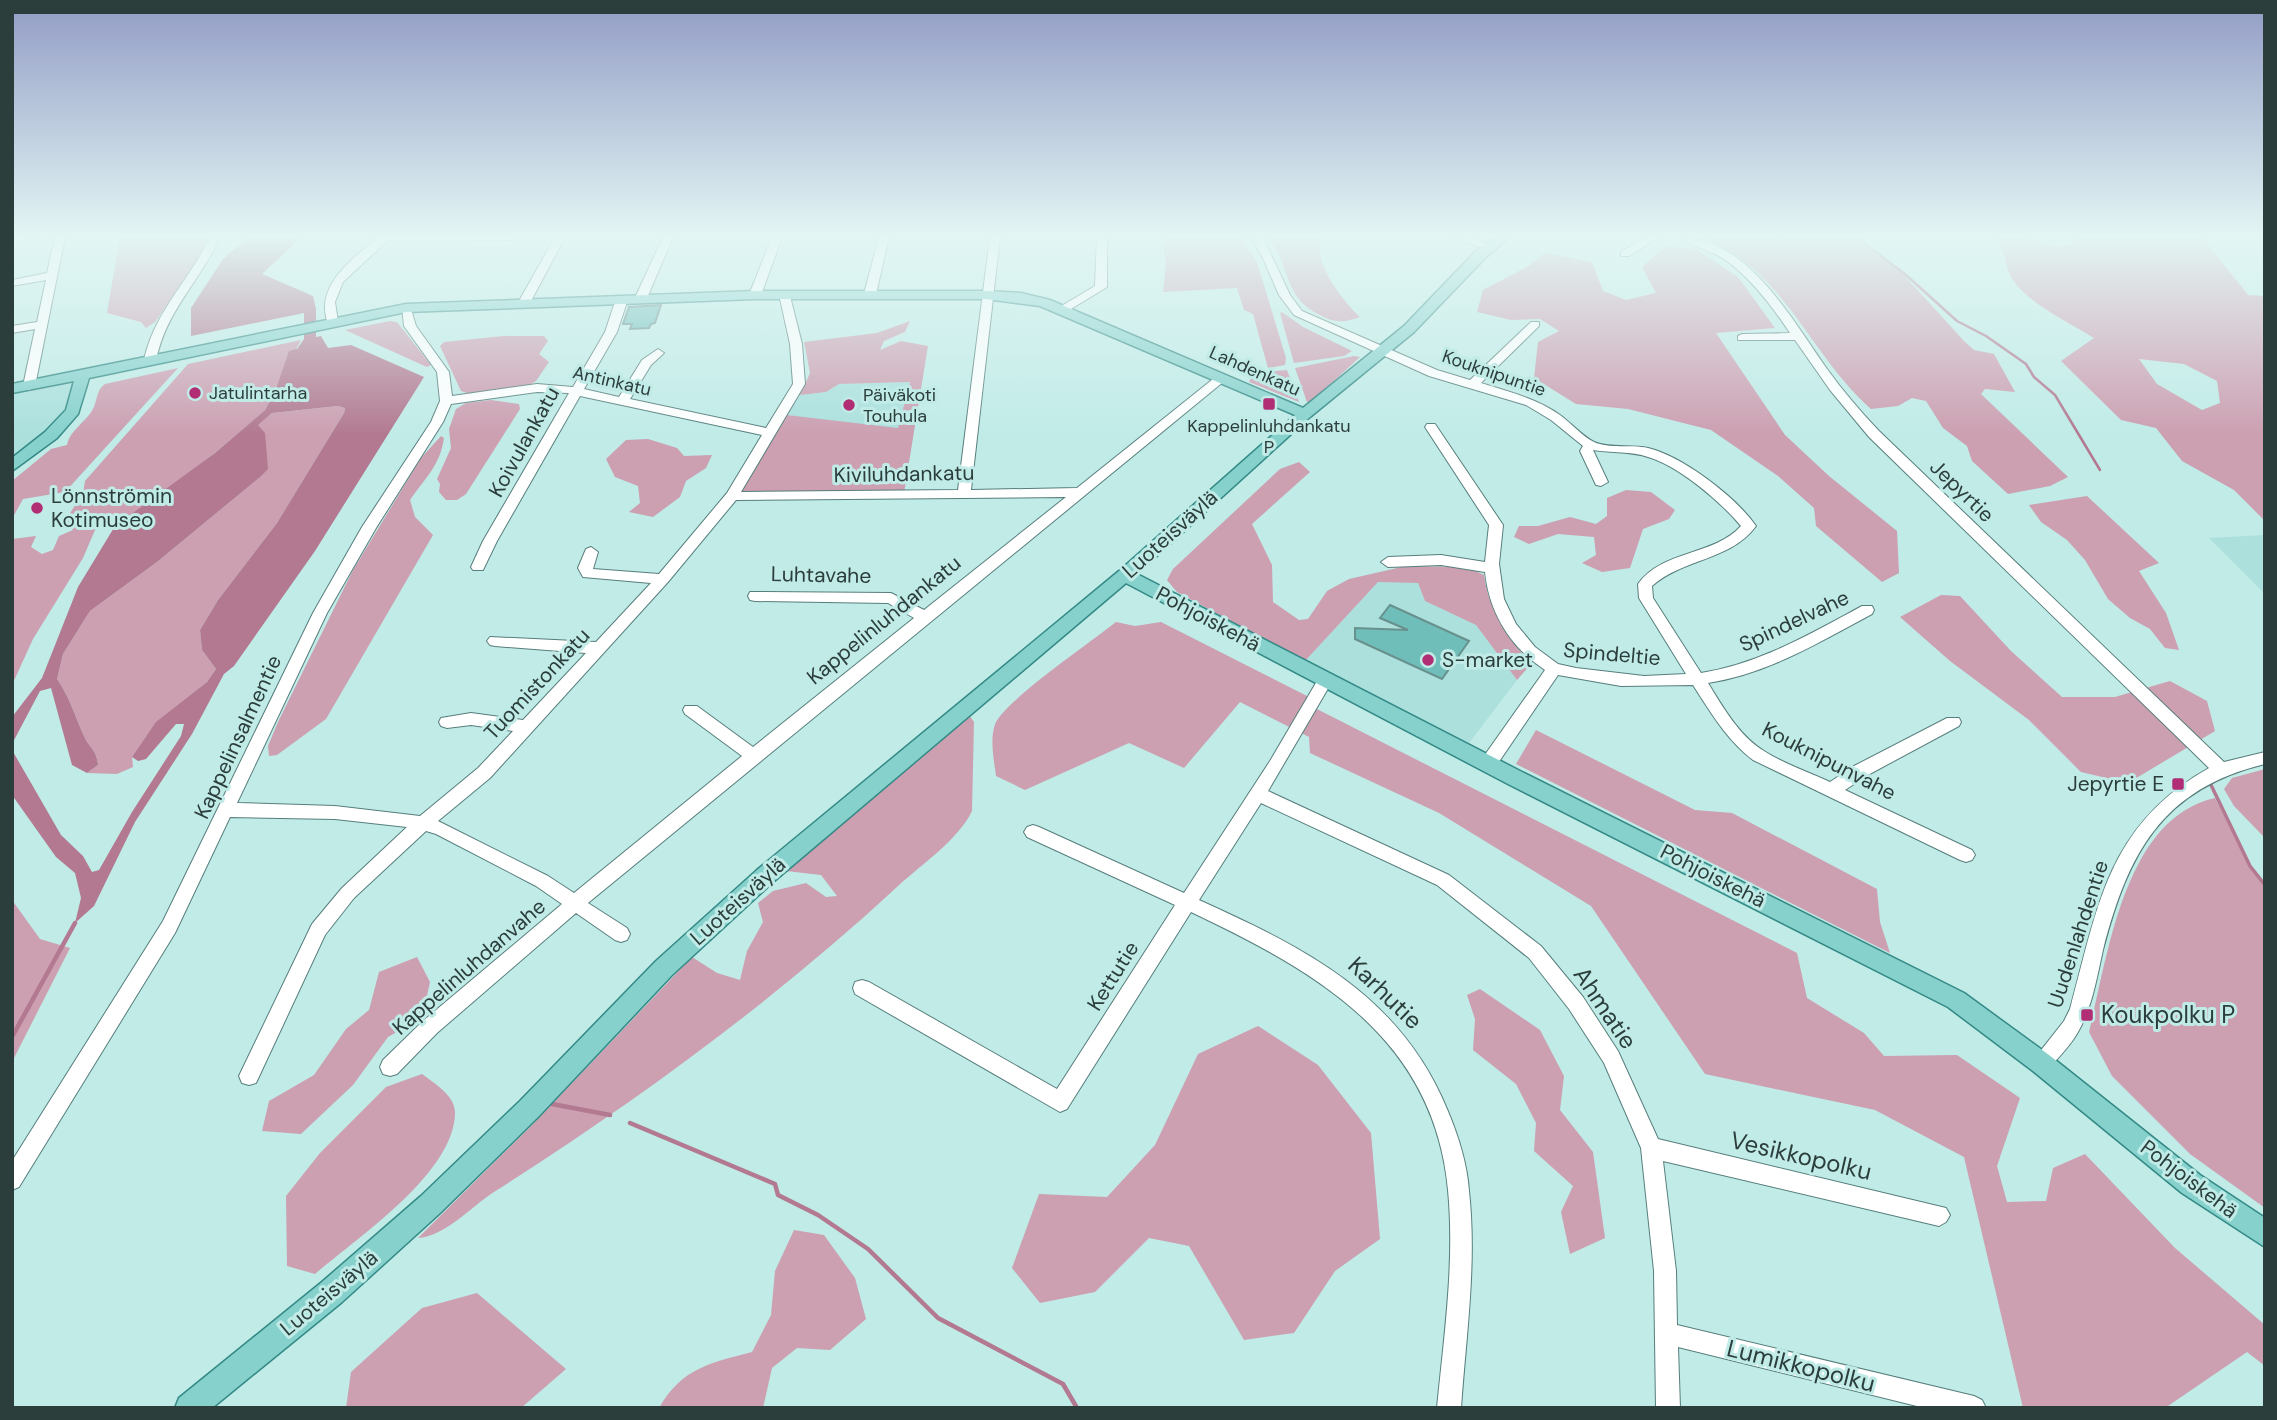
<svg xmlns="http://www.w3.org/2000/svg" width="2277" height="1420" viewBox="0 0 2277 1420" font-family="'DM Sans',sans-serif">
<rect width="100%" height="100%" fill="#c0ebe7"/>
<path fill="#abe0dd" d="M83,374L78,403L12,466V389Z
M910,382L898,429L787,415L800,395L826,392L839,384Z
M2265,535V594L2209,538Z
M1378,582L1418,583L1425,601L1476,625L1517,680L1469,743L1305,661Z"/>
<path fill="#cc9fb1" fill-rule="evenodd" d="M120,237H210L194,267L155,322L146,328L141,322L107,313Z
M1162,237H1241L1257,262L1286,358L1285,365L1268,368L1253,314L1244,310L1237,288L1163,292L1166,263Z
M1267,237H1320C1315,265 1340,298 1360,317C1343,323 1334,323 1318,314C1282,296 1291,263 1267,237Z
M1702,237H1853L1903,274L1964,341L1974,350L1994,354L2015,392L1985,389L1981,394L2068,477L2050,486L2008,494L1972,461L1967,446L1943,428L1926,401L1912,398L1898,406L1871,409C1808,353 1786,271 1702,237Z
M1996,237C2004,237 2012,236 2019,237C2038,239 2055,254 2074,242V237H2202L2248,295L2265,296V521L2234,490L2182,461L2156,428L2121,420L2061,361L2094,338C2071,323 2018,299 2009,272C2004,258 2005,251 1996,237ZM2139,359L2184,364L2217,381L2220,403L2202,410L2157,384Z
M1665,247L1696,249L1738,277L1775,328L1716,333L1785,435L1829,476L1897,531L1899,573L1882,582L1816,526L1814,508L1778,476L1711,430L1628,409L1576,404L1534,378L1538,342L1559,331L1540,319L1511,320L1477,312L1483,290L1527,267L1545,253L1592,262L1603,291L1626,300L1656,293L1642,267Z
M1282,312L1303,327L1352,351L1344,356L1294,363L1280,313Z
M390,321L397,322L431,365L427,367L345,330Z
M910,321L905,332L884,341L880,350L901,341L928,346L904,493L741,491L787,415L898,428L910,382L839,384L826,392L800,395L810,373L804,342L877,333Z
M503,336H544L548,341L539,354L549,362L536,381L526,387L470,394L461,391L440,346L444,342Z
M301,340L265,410L215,453L136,513L115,526L95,530L83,558L33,639L12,685V539L36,536L31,547L42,554L53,550L59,536L73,530L63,524L83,493L85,481L188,364Z
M1354,356L1360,357L1310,403L1307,402L1295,368Z
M178,368L65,492L23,499L12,519V481L51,449L67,445C70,430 85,423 93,409C98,399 96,390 105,384Z
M1287,370L1299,402L1249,382L1253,373Z
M491,400L519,404L520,409L466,494L457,500H446L439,492L440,484L437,479L451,448L449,429L456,409L466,403Z
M338,406L345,408L344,413L277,523L218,600L200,630L202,650L216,669L207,682L156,723L132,757L133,767L117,774L87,773L98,765C97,750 89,748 84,736C74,714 71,700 57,679L63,654L90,611L157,562L259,478L257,425L272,413Z
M441,436L444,438C440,466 425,478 410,500L415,517L433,535L326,719L277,755L269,756L268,746L278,722L353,570L421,458Z
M648,439L677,448L684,456L712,455L706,468L686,481L680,497L653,517L629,512L640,503L638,486L615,477L606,459L626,440Z
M1299,462L1310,472L1252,524L1272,565L1273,602L1299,620L1308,619L1327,591L1349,579L1406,566L1467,567L1484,575C1489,611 1508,637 1531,664L1517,680L1476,625L1425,601L1418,583L1378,582L1305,661L1177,592L1167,580L1173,569L1280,469Z
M1626,490L1651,492L1675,510L1669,519L1643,529L1630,568L1602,572L1582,563L1596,555L1594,537L1558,534L1529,544L1514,537L1519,526H1538L1570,517L1596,524L1607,516V498Z
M2087,496L2159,563L2139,571L2166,613L2179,650L2165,648L2150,629L2130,618L2108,599L2085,560L2067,540L2041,522L2029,505Z
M1941,595L1960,596L2011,651L2062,697H2115L2170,681L2207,701L2215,731L2128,783L2081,772L2029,720L1950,661L1900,617Z
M1116,622L1135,626L1161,622L1307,696V704L1797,953L1807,998L1864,1033L1884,1056L1957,1055L2020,1098L1997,1166L2007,1202L2046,1201L2053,1168L2085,1154L2175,1248L2265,1325V1366L2247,1352L2165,1408H2023L1964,1157L1875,1110L1705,1074L1591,906L1439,813L1310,753L1309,737L1240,702L1184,768L1129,743L1025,790L996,776C994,760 989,737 996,722C1009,698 1091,642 1116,622Z
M969,715L974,722L972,811C958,840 922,864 898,886C774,1001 637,1101 494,1192C472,1206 444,1237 418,1238L534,1123L692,957L717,973L740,980L747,951L763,922L758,903L773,891L806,883L826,897L837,896L821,875L786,871Z
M1536,730L1695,810L1732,813L1877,889L1880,922L1890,953L1516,764Z
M2265,769V838L2234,806L2224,789L2232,778Z
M2215,798L2250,866L2265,885V1208L2190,1154L2112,1076L2089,1032C2108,956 2124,818 2215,798Z
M12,900L40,939L70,948L12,1062Z
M417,957L430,982L422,1018L388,1037L353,1085L301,1134L262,1131L269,1101L314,1075L346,1029L369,1010L379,972Z
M1480,989L1540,1030L1564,1076L1560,1110L1593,1152L1605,1238L1570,1254L1561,1212L1573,1186L1534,1151L1536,1123L1516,1084L1473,1050L1475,1019L1467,995Z
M1258,1026L1318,1065L1371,1133L1380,1239L1335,1271L1294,1333L1244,1340L1189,1246L1149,1238L1095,1292L1040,1303L1012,1268L1039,1194L1107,1197L1155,1145L1198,1054Z
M422,1074C435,1084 456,1096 455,1114C453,1174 358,1237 315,1274L287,1266L286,1196L320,1153L386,1087Z
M794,1230L824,1235L855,1278L866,1319L830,1350L797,1348L772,1368L763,1408H659C682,1368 710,1363 752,1352L771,1315L775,1271Z
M477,1293L566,1369L521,1408H346L351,1372L422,1308Z"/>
<path fill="#b27991" d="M248,237H302L262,274L313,296L316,309V337L321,336L328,348L351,345L424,377L315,551L234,666L224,674L192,734L135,822L94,906L75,923L81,898L75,873L56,857L12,795V750L61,835L83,856L92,872L99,870L132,812L181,736L184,724H176L146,759L138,761L132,757L156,722L207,682L216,669L202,650L200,630L218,600L277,523L344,413L345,408L338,406L272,413L258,425L265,433L268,469L259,478L157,562L90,611L63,654L57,679C71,700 74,714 84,736C89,748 97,750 98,765L87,773L72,765L51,688L40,691L12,744V717L42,678L78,587L115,526L215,453L265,410L276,389L289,351L297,349L304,339V313L191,336V308L223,259Z"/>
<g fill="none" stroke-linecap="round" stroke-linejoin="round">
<path stroke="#b27991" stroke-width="2.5" d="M1856,237L1906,275L1957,321L1986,336L2026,364L2034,377L2055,395L2100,470"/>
<path stroke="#b27991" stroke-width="3.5" d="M2211,785L2250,866L2265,885"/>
<path stroke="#b27991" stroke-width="4.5" d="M12,1037L75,923
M552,1104L610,1115
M630,1123L775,1184L778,1195L818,1215L868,1249L938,1318L1063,1384L1077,1408"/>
</g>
<path fill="#70beb9" stroke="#68908d" stroke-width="2" d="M661,305L655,323L651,324L649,328L630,329L632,324H623L629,307Z
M1390,605L1469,641L1442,679L1355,639V628L1408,630L1380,618Z"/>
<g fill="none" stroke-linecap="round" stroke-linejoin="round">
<g stroke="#567e7c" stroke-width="2">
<path id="minor" d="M12,237H34L12,243Z
M55,237H65L35,386L29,390L23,386L35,329L12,333V326L37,322L46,280L12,286V280L47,273Z
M210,237H220C199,283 167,309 156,360L154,363H146L144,360C155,310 189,282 210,237Z
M378,237H521L516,240L387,241L343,282L335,302L338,322L336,324H328C314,285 352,260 378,237Z
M555,237H565L530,303L520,305L518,303Z
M663,237H673L647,298L637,300L635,298Z
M772,237H782L761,295L751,297L749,295Z
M879,237H889L876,294L870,297L864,294Z
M990,237H1000L971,490L1077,488L1218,375L1222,374L1228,378L588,903L627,928L630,934L627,940L621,942L615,940L576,913L437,1033L397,1074L390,1076L383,1074L380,1067L383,1060L423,1021L562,904L536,886L436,834L426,831L354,898L325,935L256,1083L249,1085L242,1083L239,1076L312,924L342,888L407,827L335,819L230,817L175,933L19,1187L12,1190V1161L163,921L313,613L362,527L431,422L440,401L437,372L404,326L402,306H410L416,326L449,372L452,396L537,384L573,387L605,332L616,299L626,297L628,299L617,332L584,389L619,397L642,360L658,349L664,353L651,365L630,399L766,428L793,384L790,344L779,294L789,292L802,344L805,384L741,492L958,490ZM537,392L569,393L483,541L471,567L473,570H483L497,541L580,396L762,435L727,493L659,574L593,569L598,552L591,547L586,549L578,568L583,577L651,583L596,642L490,637L487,641L490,645L495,646L586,653L523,720L471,713L441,718L439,722L441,726L447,728L471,725L513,731L478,768L420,816L335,806L237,803L327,613L376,528L443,422L451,404ZM1066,497L924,610L891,593L750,592L748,596L750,600L755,601L888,603L914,618L753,747L697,706H685L683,710L685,714L742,756L574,893L548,876L438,821L490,778L668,582L736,500Z
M1097,237H1107V287L1066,312H1058V308L1095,286Z
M1251,237H1262L1266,244L1290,295L1302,311L1437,370L1470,380L1531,322H1539V326L1481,383C1509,392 1536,398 1560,415C1571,423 1582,436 1594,442C1609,449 1631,444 1648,448C1682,456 1736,497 1756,526C1732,560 1682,559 1652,586L1653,598L1701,673C1759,664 1810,634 1862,606H1872L1874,610L1872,614C1820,642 1767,674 1708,683C1723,707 1739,736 1764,751C1784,764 1809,772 1830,782L1854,766L1947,718H1959L1961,722L1959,726L1866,776L1845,790L1972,850L1975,855L1972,860L1966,862L1960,860L1753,760C1727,740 1711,713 1693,685L1621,686L1558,675L1494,769H1482L1480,764L1482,759L1545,670C1511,648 1489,613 1485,572L1441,565L1388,567L1381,562L1388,557L1441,555L1485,562L1489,525L1425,427L1427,424H1435L1503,525L1499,564L1504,599L1516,624L1535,647L1558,664L1576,668L1644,676L1686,674L1639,598L1638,584C1662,550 1714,556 1741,526C1721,502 1679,466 1648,457C1631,451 1611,453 1593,450L1608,482L1601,486L1596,485L1580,451L1583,446L1551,420L1526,405L1429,376L1294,315L1279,295L1262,256Z
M1452,237H1468L1494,247L1489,250Z
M1646,237H1659L1629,256H1621V252Z
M1680,237C1747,237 1793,321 1827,369C1843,391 1860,411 1879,431L2224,762L2265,752V764C2161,789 2128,854 2103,950C2097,977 2092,1008 2078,1032C2071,1045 2058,1058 2048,1069L2041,1072L2034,1069L2031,1063L2064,1021L2070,1009C2098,907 2107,825 2209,768L1869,437L1830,390L1795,340H1738V336L1742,334L1790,333C1772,306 1751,278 1724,259C1710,250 1692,247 1680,237Z
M1325,674L1333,680L1268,791L1449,875L1541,946L1583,997L1618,1051L1658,1139L1946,1208L1950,1215L1946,1222L1939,1226L1663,1161L1676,1271L1677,1325L1974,1396L1982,1400L1986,1408H1925L1678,1347L1680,1408H1656L1654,1271L1641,1148L1604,1063L1569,1009L1529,958L1437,885L1261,803L1199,900C1305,948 1400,995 1447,1109C1458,1135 1467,1162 1469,1191C1477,1263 1466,1336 1461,1408H1437C1444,1336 1455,1262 1448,1190C1434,1037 1315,971 1191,912L1067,1109L1060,1112L855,994L853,988L855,982L862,980L869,982L1057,1089L1175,905L1027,837L1024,832L1027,827L1033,825L1039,827L1184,893L1270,761L1320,676Z"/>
</g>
<g stroke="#338985" stroke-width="3">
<path id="major" d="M1495,237H1510L1486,257L1414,332L1310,417L1137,574L1522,772L1964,993L2049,1055L2200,1175L2265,1218V1247L2182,1193L2033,1071L1948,1007L1508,784L1126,583L773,882L672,975L538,1117L439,1214L342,1302L212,1408H175L179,1398L322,1282L421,1196L520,1101L656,961L757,870L1119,571L1295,415L1040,306L986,299H755L406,312L89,378L78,414L57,438L12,471V458L45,432L66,410L74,381L12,393V384L406,304L755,291H986L1021,293L1050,300L1303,408L1404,326L1476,251Z"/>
</g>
<use href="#minor" fill="#fff" fill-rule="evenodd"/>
<use href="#major" fill="#87d1cd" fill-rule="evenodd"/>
</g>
<linearGradient id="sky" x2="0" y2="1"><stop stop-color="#929cc5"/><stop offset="0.54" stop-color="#e3f6f4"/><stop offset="1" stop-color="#e3f6f4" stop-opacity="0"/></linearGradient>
<rect width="2277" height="436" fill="url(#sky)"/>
<g fill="#b12d74" stroke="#c0ebe7" stroke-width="2.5">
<circle cx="195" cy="393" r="7"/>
<rect x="1262" y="397" width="14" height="14" rx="3.5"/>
<circle cx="849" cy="405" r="7"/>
<circle cx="37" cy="508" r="7"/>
<circle cx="1428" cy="660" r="7"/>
<rect x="2171" y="777" width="14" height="14" rx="3.5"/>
<rect x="2080" y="1008" width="14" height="14" rx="3.5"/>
</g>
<g text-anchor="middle" stroke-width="6" stroke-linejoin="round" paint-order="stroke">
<g font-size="18" fill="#2c3e3c" stroke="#c0ebe7">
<text transform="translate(1255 371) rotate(24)" y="6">Lahdenkatu</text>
<text transform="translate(1494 373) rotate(19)" y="6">Kouknipuntie</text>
<text transform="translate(612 381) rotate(13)" y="6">Antinkatu</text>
</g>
<g font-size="18" fill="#2c3e3c" stroke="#c0ebe7" text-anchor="start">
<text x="209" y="399">Jatulintarha</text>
<text x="863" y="401">Päiväkoti<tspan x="863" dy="21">Touhula</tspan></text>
<text x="1269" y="432" text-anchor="middle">Kappelinluhdankatu<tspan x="1269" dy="21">P</tspan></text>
</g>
<g font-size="21" fill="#2c3e3c" stroke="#c0ebe7">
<text transform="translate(524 442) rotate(-61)" y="7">Koivulankatu</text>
<text transform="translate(904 474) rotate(-1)" y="7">Kiviluhdankatu</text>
<text transform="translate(1962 491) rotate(44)" y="7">Jepyrtie</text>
<text transform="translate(1170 534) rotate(-42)" y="7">Luoteisväylä</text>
<text transform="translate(821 575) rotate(1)" y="7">Luhtavahe</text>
<text transform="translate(1208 619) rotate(28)" y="7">Pohjoiskehä</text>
<text transform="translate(884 620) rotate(-39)" y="7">Kappelinluhdankatu</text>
<text transform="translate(1794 621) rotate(-25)" y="7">Spindelvahe</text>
<text transform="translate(1612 654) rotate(5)" y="7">Spindeltie</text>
<text transform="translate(537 684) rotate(-47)" y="7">Tuomistonkatu</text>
<text transform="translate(238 737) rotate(-65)" y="7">Kappelinsalmentie</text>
<text transform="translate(1829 761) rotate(27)" y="7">Kouknipunvahe</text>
<text transform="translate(1713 876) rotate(27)" y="7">Pohjoiskehä</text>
<text transform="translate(738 901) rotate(-42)" y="7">Luoteisväylä</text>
<text transform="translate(2078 934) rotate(-72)" y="7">Uudenlahdentie</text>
<text transform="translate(469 967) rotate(-41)" y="7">Kappelinluhdanvahe</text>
<text transform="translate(1113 976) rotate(-58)" y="7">Kettutie</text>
<text transform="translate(2189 1179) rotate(37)" y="7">Pohjoiskehä</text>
<text transform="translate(329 1293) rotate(-40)" y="7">Luoteisväylä</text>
</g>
<g font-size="21" fill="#2c3e3c" stroke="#c0ebe7" text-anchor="start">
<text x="51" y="503">Lönnströmin<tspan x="51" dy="24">Kotimuseo</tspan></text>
<text x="1442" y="667">S-market</text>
<text x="2164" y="791" text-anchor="end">Jepyrtie E</text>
</g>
<g font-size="24" fill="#2c3e3c" stroke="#c0ebe7">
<text transform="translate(1385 993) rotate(44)" y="8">Karhutie</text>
<text transform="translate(1605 1008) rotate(56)" y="8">Ahmatie</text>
<text transform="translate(1801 1156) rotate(13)" y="8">Vesikkopolku</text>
<text transform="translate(1801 1366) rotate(14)" y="8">Lumikkopolku</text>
</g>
<g font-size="24" fill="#2c3e3c" stroke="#c0ebe7" text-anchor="start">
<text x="2101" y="1023">Koukpolku P</text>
</g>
</g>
<rect width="2277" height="1420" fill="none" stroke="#2c3e3c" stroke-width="28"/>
</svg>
